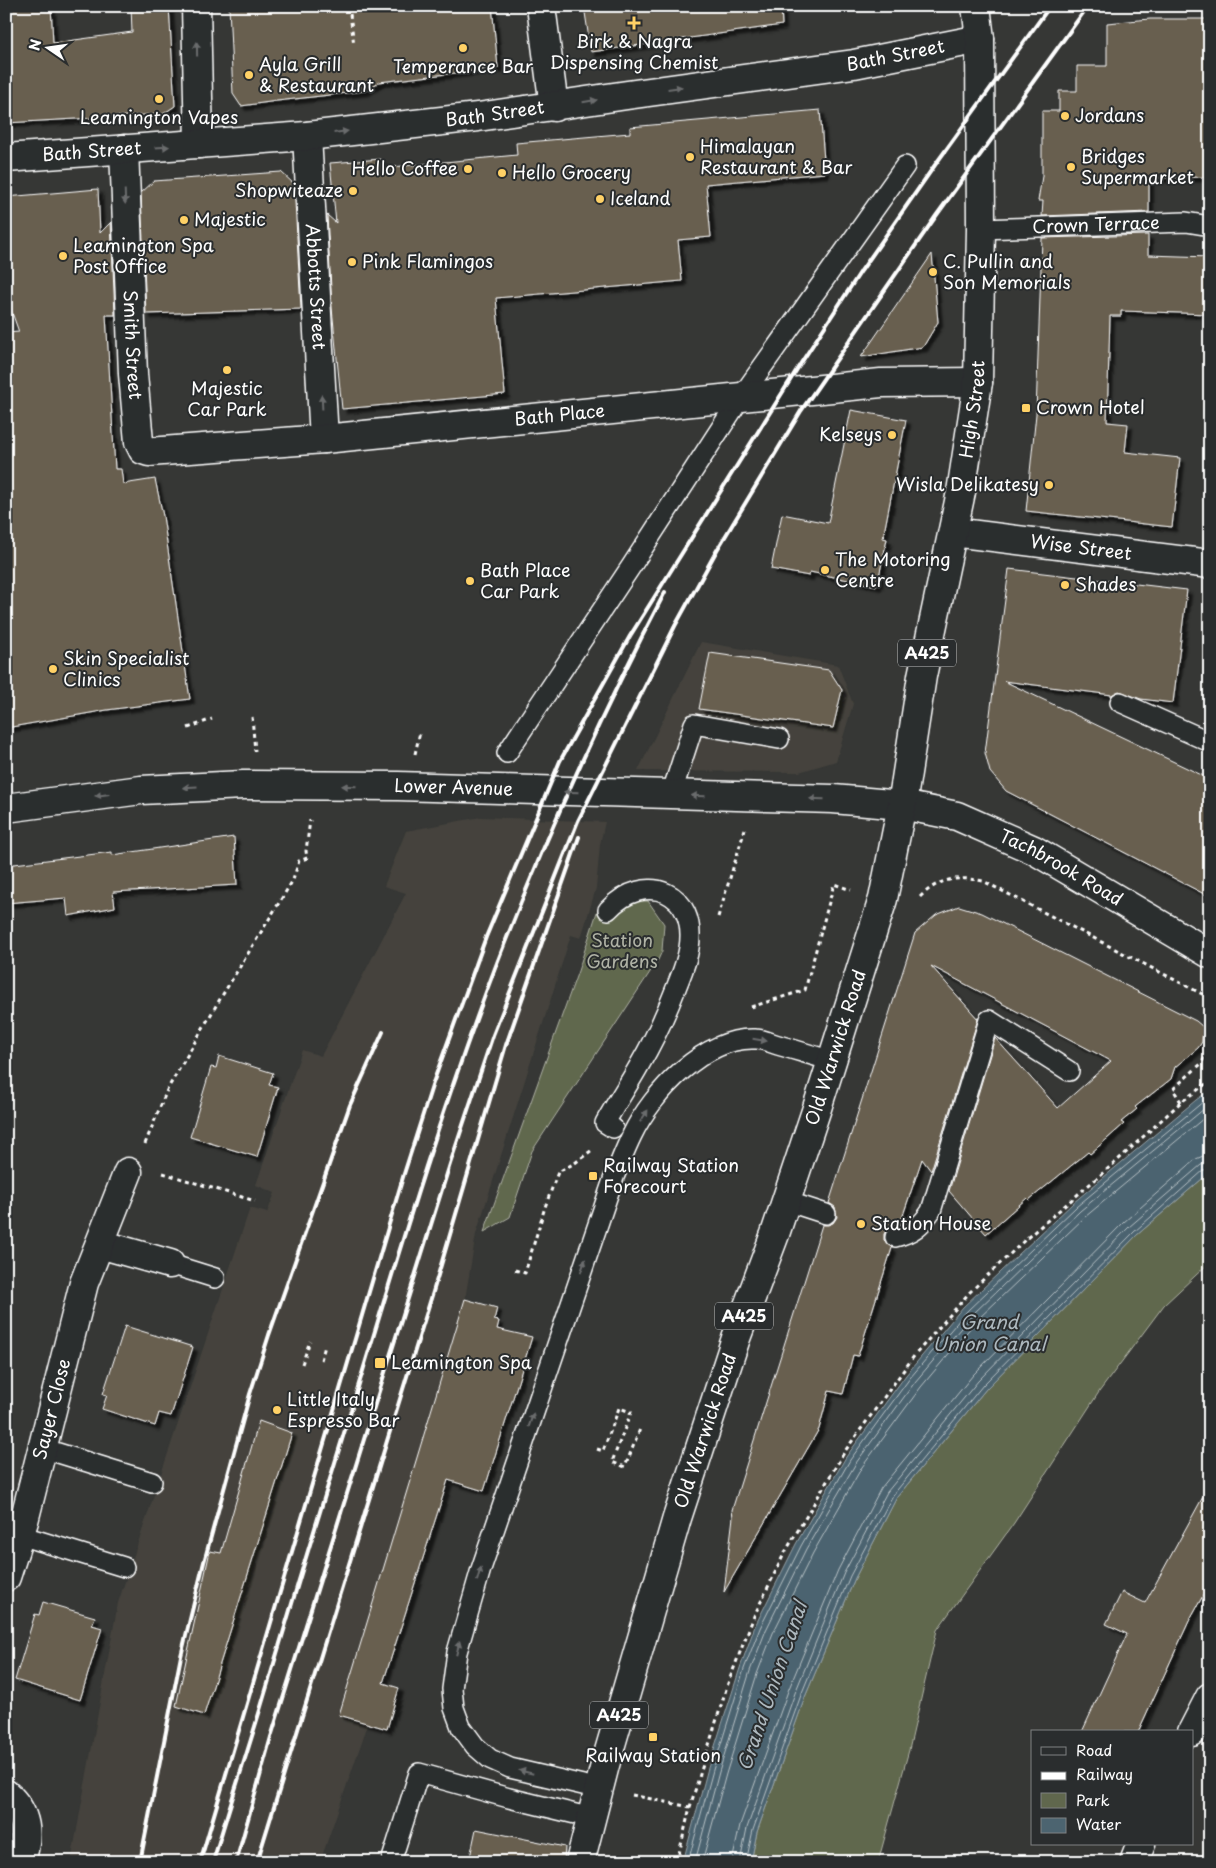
<svg xmlns="http://www.w3.org/2000/svg" width="1216" height="1868" viewBox="0 0 1216 1868" font-family="'Playpen Sans',sans-serif">
<defs>
<filter id="shadow"><feDropShadow dx="4.5" dy="4.5" stdDeviation="1" flood-color="#0009"/></filter>
</defs>
<rect width="100%" height="100%" fill="#363735"/>
<filter id="ink" filterUnits="userSpaceOnUse"><feTurbulence type="fractalNoise" baseFrequency=".02" numOctaves="2"/><feDisplacementMap in="SourceGraphic" scale="10" xChannelSelector="R" yChannelSelector="G"/><feConvolveMatrix kernelMatrix="1 2 1 2 8 2 1 2 1" color-interpolation-filters="sRGB"/></filter>
<g filter="url(#ink)">
<path fill="#45433d" d="M701,642L838,665L853,704L836,761L799,772L638,771Z
M481,817L605,822L600,844L596,888L581,938L571,935L484,1209L476,1234L465,1299L339,1715L368,1724L320,1862H71L118,1603L250,1208L267,1213L275,1193L256,1185L302,1050L321,1056L406,893L384,886L406,831Z"/>
<path fill="#60674d" stroke="#b0b3a6" d="M637,901H648L664,924L662,951L658,960L532,1151L510,1217L484,1232L578,971L599,906L616,913L622,907Z
M1210,1172V1262L1164,1305L1099,1392L1014,1523L937,1630L909,1750L878,1862H751L757,1832L805,1697L855,1578L897,1497L986,1389L1137,1235Z"/>
<path fill="#4c6470" stroke="#94a2a9" d="M1210,1090V1172L1137,1235L986,1389L897,1497L855,1578L805,1697L757,1832L751,1862H683L708,1768L740,1668L755,1626L796,1544L846,1457L906,1375L963,1307L1073,1203L1196,1100Z"/>
<g fill="none" stroke-linecap="round" stroke-linejoin="round">
<path stroke="#b7c1c6" stroke-width="1" d="M688,1862L713,1770L744,1669L760,1628L801,1546L850,1460L910,1378L967,1311L1076,1207L1210,1096
M695,1862L719,1772L750,1671L766,1630L806,1549L856,1463L915,1382L972,1315L1080,1211L1210,1104
M702,1862L726,1774L757,1674L773,1633L813,1553L862,1467L921,1387L977,1320L1085,1217L1210,1113
M732,1862L740,1825L788,1691L838,1570L881,1488L973,1375L1124,1222L1196,1159L1203,1156L1210,1155
M740,1862L747,1828L795,1693L844,1573L887,1492L978,1381L1129,1227L1201,1165L1210,1163
M746,1862L753,1830L801,1695L850,1576L893,1495L983,1385L1134,1232L1204,1170L1210,1169"/>
</g>
<path fill="#685e4f" stroke="#fff" filter="url(#shadow)" d="M6,6H51L53,43L132,32L131,6H169L175,106L163,114L6,123Z
M229,6H492L498,68L379,82L365,91L277,101L241,106L233,94Z
M584,6H781L782,25L591,52Z
M1150,19H1210V177L1149,178V212L1042,216L1043,201H1038L1042,176V111H1059V91H1077V66H1107V23Z
M820,110L825,173L706,184L711,237L678,240L682,281L496,298L505,394L342,409L332,308L327,215L336,223L330,163L381,159L382,168L517,155L516,143L630,133V127Z
M281,172L294,184L301,309L146,314L141,193L154,181Z
M98,189L100,233L111,222L115,315H106L115,469H121L123,484L155,479L163,516L190,699L107,710L6,728V333L19,332L6,296V197Z
M1148,235V255L1210,257V314L1121,311V316H1110L1107,422L1128,424L1125,452L1180,458L1172,527L1026,511L1036,414L1042,238Z
M932,254L938,322L923,347L861,357Z
M851,410L906,420L883,538L887,539L877,586L810,572L809,576L771,569L782,514L828,523Z
M1009,569L1187,590L1173,703L1141,699L1119,691L1112,695L1004,681L1210,779V897L1006,791L990,772L985,753Z
M710,653L829,670L842,690L833,728L699,709Z
M234,837L237,885L113,892L115,907L68,916L66,898L6,903V865L112,852V855Z
M959,906L982,913L1196,1021L1203,1027L1202,1042L1198,1048L1175,1067L1171,1079L1135,1107L1137,1109L1121,1122L1124,1124L1090,1154L1088,1152L1029,1200L1027,1198L986,1234L949,1191L995,1038L1058,1108L1111,1061L931,966L978,1019L931,1171L922,1159L900,1224L887,1229L884,1234V1240L892,1248L858,1356L853,1355L843,1394L829,1391L819,1429L724,1592L733,1517L732,1510L822,1225H828L833,1223L837,1217L835,1207L829,1203L915,933L936,915Z
M219,1056L273,1073L269,1085L278,1087L257,1157L190,1137L211,1067L216,1068Z
M465,1299L497,1308L494,1320L499,1321L497,1329L532,1337L484,1491L448,1480L383,1683L399,1688L387,1729L339,1715Z
M125,1326L193,1347L171,1416L159,1413L155,1426L102,1409L107,1395L103,1394Z
M259,1421L292,1433L204,1715L176,1706L210,1551L221,1553Z
M1210,1484V1583L1190,1619L1138,1732H1082L1127,1634L1106,1624L1122,1592L1145,1603Z
M43,1602L95,1617L92,1625L102,1628L80,1700L15,1680L35,1614L39,1615Z
M476,1829L565,1847L564,1862H469Z"/>
<g fill="none" stroke-linecap="round" stroke-linejoin="round">
<g stroke="#fff" stroke-width="22">
<g id="service">
<path id="s1" d="M981,229L1186,222L1210,226"/>
<path d="M1120,702L1210,742"/>
<path d="M507,753L632,565L741,397L905,166"/>
<path d="M671,795L694,724L779,739"/>
<path d="M608,910C646,870 698,892 689,948C687,962 681,975 676,988C666,1014 654,1040 640,1064C629,1084 616,1103 605,1123L613,1128"/>
<path d="M786,1201L826,1214"/>
<path d="M895,1237C912,1233 921,1226 931,1211L989,1020L1069,1071"/>
<path d="M170,1264L215,1278"/>
<path d="M42,1448L152,1482"/>
<path d="M20,1535L124,1567"/>
<path d="M600,1789L510,1768L490,1759L475,1746L461,1727L454,1708L452,1689L457,1652L481,1569L614,1177C620,1163 625,1149 632,1135C652,1093 705,1036 756,1039C763,1039 771,1043 778,1045C796,1050 814,1056 833,1061"/>
<path d="M391,1862L419,1773L509,1798L592,1818"/>
</g>
</g>
<g stroke="#fff" stroke-width="31">
<g id="minor">
<path d="M196,6L199,144"/>
<path d="M541,6L554,107"/>
<path id="s2" d="M307,136L324,439"/>
<path id="s3" d="M124,149L133,374L139,442L143,450L149,452L324,439L881,383L978,382"/>
<path id="s4" d="M953,532L1210,564"/>
<path d="M100,1244L170,1264"/>
<path id="s5" d="M6,1577L24,1521L84,1283L128,1172"/>
<path d="M1192,1732L1210,1697"/>
<path d="M6,1794C28,1813 29,1835 21,1862"/>
<path d="M1134,1862L1141,1844"/>
</g>
</g>
<g stroke="#fff" stroke-width="31">
<g id="secondary">
<path id="s6" d="M6,158L307,136L478,117L627,95L854,64L980,39"/>
<path id="s7" d="M6,808L141,790L243,785L398,786L833,799L902,805L957,816L1034,850L1210,954"/>
</g>
</g>
<g stroke="#fff" stroke-width="31">
<g id="primary">
<path id="s8" d="M580,1862L605,1765L677,1518L736,1338L775,1234L817,1108L883,899L902,805L922,676L961,492L978,382L981,229L980,39L976,6"/>
</g>
</g>
<path stroke="#fff" stroke-width="3" stroke-dasharray="4 4" stroke-linecap="butt" d="M349,6L354,45
M252,717L255,751
M188,728L212,719
M415,754L420,732
M920,897C939,878 957,876 983,881L1210,998
M718,917L745,829
M751,1007L805,990L834,884L851,890
M1181,1102L1173,1089L1201,1064L1210,1049
M145,1144L167,1090L217,1004L293,880L299,861L307,858L306,851L310,820
M163,1173L255,1201
M515,1270L525,1273L545,1207L558,1172L575,1163L592,1150
M321,1360L325,1346
M302,1364L310,1341
M597,1449L603,1451L619,1408L631,1412L612,1462L625,1467L640,1429
M632,1795L690,1807
M677,1862L690,1807L727,1686L754,1616L784,1554L845,1451L914,1356L970,1292L1027,1238L1118,1160L1181,1102L1210,1081"/>
<use href="#service" stroke="#2a2d2e" stroke-width="19"/>
<use href="#minor" stroke="#2a2d2e" stroke-width="28"/>
<use href="#secondary" stroke="#2a2d2e" stroke-width="28"/>
<use href="#primary" stroke="#2a2d2e" stroke-width="28"/>
<path stroke="#fff" stroke-width="4" d="M140,1862L181,1656L204,1562L250,1394L269,1335L350,1105L383,1032
M200,1862L403,1177L433,1083L486,937L560,761L630,636L801,363L861,271L935,165L1050,6
M213,1862C229,1807 247,1754 263,1700C292,1602 322,1505 352,1407C397,1258 441,1109 497,963C546,836 602,712 665,592
M236,1862L271,1737L450,1164L493,1035L578,821L675,626L717,550L801,411L936,216L1088,6
M257,1862L433,1292L506,1045L579,837"/>
</g>
<defs><path id="oneway-solid" d="M-6-.8H1V-3.2L6.5 0L1 3.2V.8H-6Z" transform="scale(1.25)"/></defs>
<g fill="#6a6c6d">
<use href="#oneway-solid" transform="translate(197 49) rotate(-91)"/>
<use href="#oneway-solid" transform="translate(675 88) rotate(-8)"/>
<use href="#oneway-solid" transform="translate(590 101) rotate(-9)"/>
<use href="#oneway-solid" transform="translate(341 132) rotate(-7)"/>
<use href="#oneway-solid" transform="translate(162 147) rotate(-3)"/>
<use href="#oneway-solid" transform="translate(125 197) rotate(88)"/>
<use href="#oneway-solid" transform="translate(322 402) rotate(-93)"/>
<use href="#oneway-solid" transform="translate(349 786) rotate(-179)"/>
<use href="#oneway-solid" transform="translate(190 787) rotate(177)"/>
<use href="#oneway-solid" transform="translate(571 792) rotate(-178)"/>
<use href="#oneway-solid" transform="translate(102 795) rotate(173)"/>
<use href="#oneway-solid" transform="translate(698 796) rotate(-178)"/>
<use href="#oneway-solid" transform="translate(817 799) rotate(-179)"/>
<use href="#oneway-solid" transform="translate(760 1040) rotate(9)"/>
<use href="#oneway-solid" transform="translate(644 1116) rotate(-57)"/>
<use href="#oneway-solid" transform="translate(583 1266) rotate(-71)"/>
<use href="#oneway-solid" transform="translate(531 1420) rotate(-71)"/>
<use href="#oneway-solid" transform="translate(479 1574) rotate(-74)"/>
<use href="#oneway-solid" transform="translate(458 1648) rotate(-76)"/>
<use href="#oneway-solid" transform="translate(526 1772) rotate(-167)"/>
</g>
</g>
<g fill="#ffd166" stroke="#2a2d2e" stroke-width="2">
<path d="M631.5 15.5h5v5h5v5h-5v5h-5v-5h-5v-5h5z"/>
<circle cx="463" cy="48" r="5"/>
<circle cx="249" cy="75" r="5"/>
<circle cx="159" cy="99" r="5"/>
<circle cx="1065" cy="116" r="5"/>
<circle cx="690" cy="157" r="5"/>
<circle cx="1071" cy="167" r="5"/>
<circle cx="468" cy="169" r="5"/>
<circle cx="502" cy="173" r="5"/>
<circle cx="353" cy="191" r="5"/>
<circle cx="600" cy="199" r="5"/>
<circle cx="184" cy="220" r="5"/>
<circle cx="63" cy="256" r="5"/>
<circle cx="352" cy="262" r="5"/>
<circle cx="933" cy="272" r="5"/>
<circle cx="227" cy="370" r="5"/>
<rect x="1021" y="403" width="10" height="10" rx="2.5"/>
<circle cx="892" cy="435" r="5"/>
<circle cx="1049" cy="485" r="5"/>
<circle cx="825" cy="570" r="5"/>
<circle cx="470" cy="581" r="5"/>
<circle cx="1065" cy="585" r="5"/>
<circle cx="53" cy="669" r="5"/>
<rect x="588" y="1171" width="10" height="10" rx="2.5"/>
<circle cx="861" cy="1224" r="5"/>
<rect x="374" y="1357" width="12" height="12" rx="2.5"/>
<circle cx="277" cy="1410" r="5"/>
<rect x="648" y="1732" width="10" height="10" rx="2.5"/>
</g>
<g text-anchor="middle" stroke-width="4" stroke-linejoin="round" paint-order="stroke">
<g fill="#2a2d2e" stroke="#bfc0c0" stroke-width="1">
<rect x="898" y="639.5" width="58" height="27" rx="4"/>
<rect x="715" y="1302.5" width="58" height="27" rx="4"/>
<rect x="590" y="1701.5" width="58" height="27" rx="4"/>
</g>
<g font-size="16" font-weight="bold" fill="#fff">
<text x="927" y="659">A425</text>
<text x="744" y="1322">A425</text>
<text x="619" y="1721">A425</text>
</g>
<g font-size="18" fill="#fff" stroke="#2a2d2e" text-anchor="start">
<text x="634" y="48" text-anchor="middle">Birk &amp; Nagra<tspan x="634" dy="21">Dispensing Chemist</tspan></text>
<text x="259" y="71">Ayla Grill<tspan x="259" dy="21">&amp; Restaurant</tspan></text>
<text x="463" y="73" text-anchor="middle">Temperance Bar</text>
<text x="1075" y="122">Jordans</text>
<text x="159" y="124" text-anchor="middle">Leamington Vapes</text>
<text x="700" y="153">Himalayan<tspan x="700" dy="21">Restaurant &amp; Bar</tspan></text>
<text x="1081" y="163">Bridges<tspan x="1081" dy="21">Supermarket</tspan></text>
<text x="458" y="175" text-anchor="end">Hello Coffee</text>
<text x="512" y="179">Hello Grocery</text>
<text x="343" y="197" text-anchor="end">Shopwiteaze</text>
<text x="610" y="205">Iceland</text>
<text x="194" y="226">Majestic</text>
<text x="73" y="252">Leamington Spa<tspan x="73" dy="21">Post Office</tspan></text>
<text x="362" y="268">Pink Flamingos</text>
<text x="943" y="268">C. Pullin and<tspan x="943" dy="21">Son Memorials</tspan></text>
<text x="227" y="395" text-anchor="middle">Majestic<tspan x="227" dy="21">Car Park</tspan></text>
<text x="1036" y="414">Crown Hotel</text>
<text x="882" y="441" text-anchor="end">Kelseys</text>
<text x="1039" y="491" text-anchor="end">Wisla Delikatesy</text>
<text x="835" y="566">The Motoring<tspan x="835" dy="21">Centre</tspan></text>
<text x="480" y="577">Bath Place<tspan x="480" dy="21">Car Park</tspan></text>
<text x="1075" y="591">Shades</text>
<text x="63" y="665">Skin Specialist<tspan x="63" dy="21">Clinics</tspan></text>
<text x="603" y="1172">Railway Station<tspan x="603" dy="21">Forecourt</tspan></text>
<text x="871" y="1230">Station House</text>
<text x="391" y="1369">Leamington Spa</text>
<text x="287" y="1406">Little Italy<tspan x="287" dy="21">Espresso Bar</tspan></text>
<text x="653" y="1762" text-anchor="middle">Railway Station</text>
</g>
<g font-size="18" fill="#fff" stroke="#2a2d2e">
<text dy="6" stroke="none"><textPath href="#s6" startOffset="896">Bath Street</textPath></text>
<text dy="6" stroke="none"><textPath href="#s6" startOffset="491">Bath Street</textPath></text>
<text dy="6" stroke="none"><textPath href="#s6" startOffset="86">Bath Street</textPath></text>
<text dy="6" stroke="none"><textPath href="#s1" startOffset="115">Crown Terrace</textPath></text>
<text dy="6" stroke="none"><textPath href="#s2" startOffset="151">Abbotts Street</textPath></text>
<text dy="6" stroke="none"><textPath href="#s3" startOffset="196">Smith Street</textPath></text>
<text dy="6" stroke="none"><textPath href="#s8" startOffset="1508">High Street</textPath></text>
<text dy="6" stroke="none"><textPath href="#s3" startOffset="721">Bath Place</textPath></text>
<text dy="6" stroke="none"><textPath href="#s4" startOffset="129">Wise Street</textPath></text>
<text dy="6" stroke="none"><textPath href="#s7" startOffset="449">Lower Avenue</textPath></text>
<text dy="6" stroke="none"><textPath href="#s7" startOffset="1070">Tachbrook Road</textPath></text>
<text dy="6" stroke="none"><textPath href="#s8" startOffset="854">Old Warwick Road</textPath></text>
<text dy="6" stroke="none"><textPath href="#s5" startOffset="174">Sayer Close</textPath></text>
<text dy="6" stroke="none"><textPath href="#s8" startOffset="449">Old Warwick Road</textPath></text>
</g>
<g font-size="18" fill="#b0b3a6" stroke="#2a2d2e">
<text x="622" y="947">Station<tspan x="622" dy="21">Gardens</tspan></text>
</g>
<g font-size="19" font-style="italic" fill="#aeb9bf" stroke="#2a2d2e">
<text x="989" y="1329">Grand<tspan x="989" dy="22">Union Canal</tspan></text>
<text transform="translate(772 1686) rotate(-71)" y="7">Grand Union Canal</text>
</g>
</g>
<rect width="1216" height="1868" fill="none" stroke="#2a2d2e" stroke-width="25"/>
<rect x="12" y="12" width="1191" height="1843" fill="none" stroke="#fff" stroke-width="2" filter="url(#ink)"/>
<rect x="1031" y="1730" width="162" height="115" fill="#2a2d2e" stroke="#7f8182"/>
<rect x="1041" y="1747" width="25" height="8" fill="#2a2d2e" stroke="#7f8182"/>
<text x="1076" y="1756" font-size="15" fill="#ffffff">Road</text>
<rect x="1041" y="1772" width="25" height="8" fill="#ffffff" stroke="#7f8182"/>
<text x="1076" y="1780" font-size="15" fill="#ffffff">Railway</text>
<rect x="1041" y="1793" width="25" height="15" fill="#60674d" stroke="#7f8182"/>
<text x="1076" y="1806" font-size="15" fill="#ffffff">Park</text>
<rect x="1041" y="1818" width="25" height="15" fill="#4c6470" stroke="#7f8182"/>
<text x="1076" y="1830" font-size="15" fill="#ffffff">Water</text>
<g transform="translate(48 48) rotate(283)" stroke="#2a2d2e" stroke-width="4" paint-order="stroke">
<path d="M0-4L9 19L0 12L-9 19Z" fill="#ffffff"/>
<text y="-8" font-size="14" font-weight="bold" text-anchor="middle" fill="#ffffff">N</text>
</g>
</svg>
